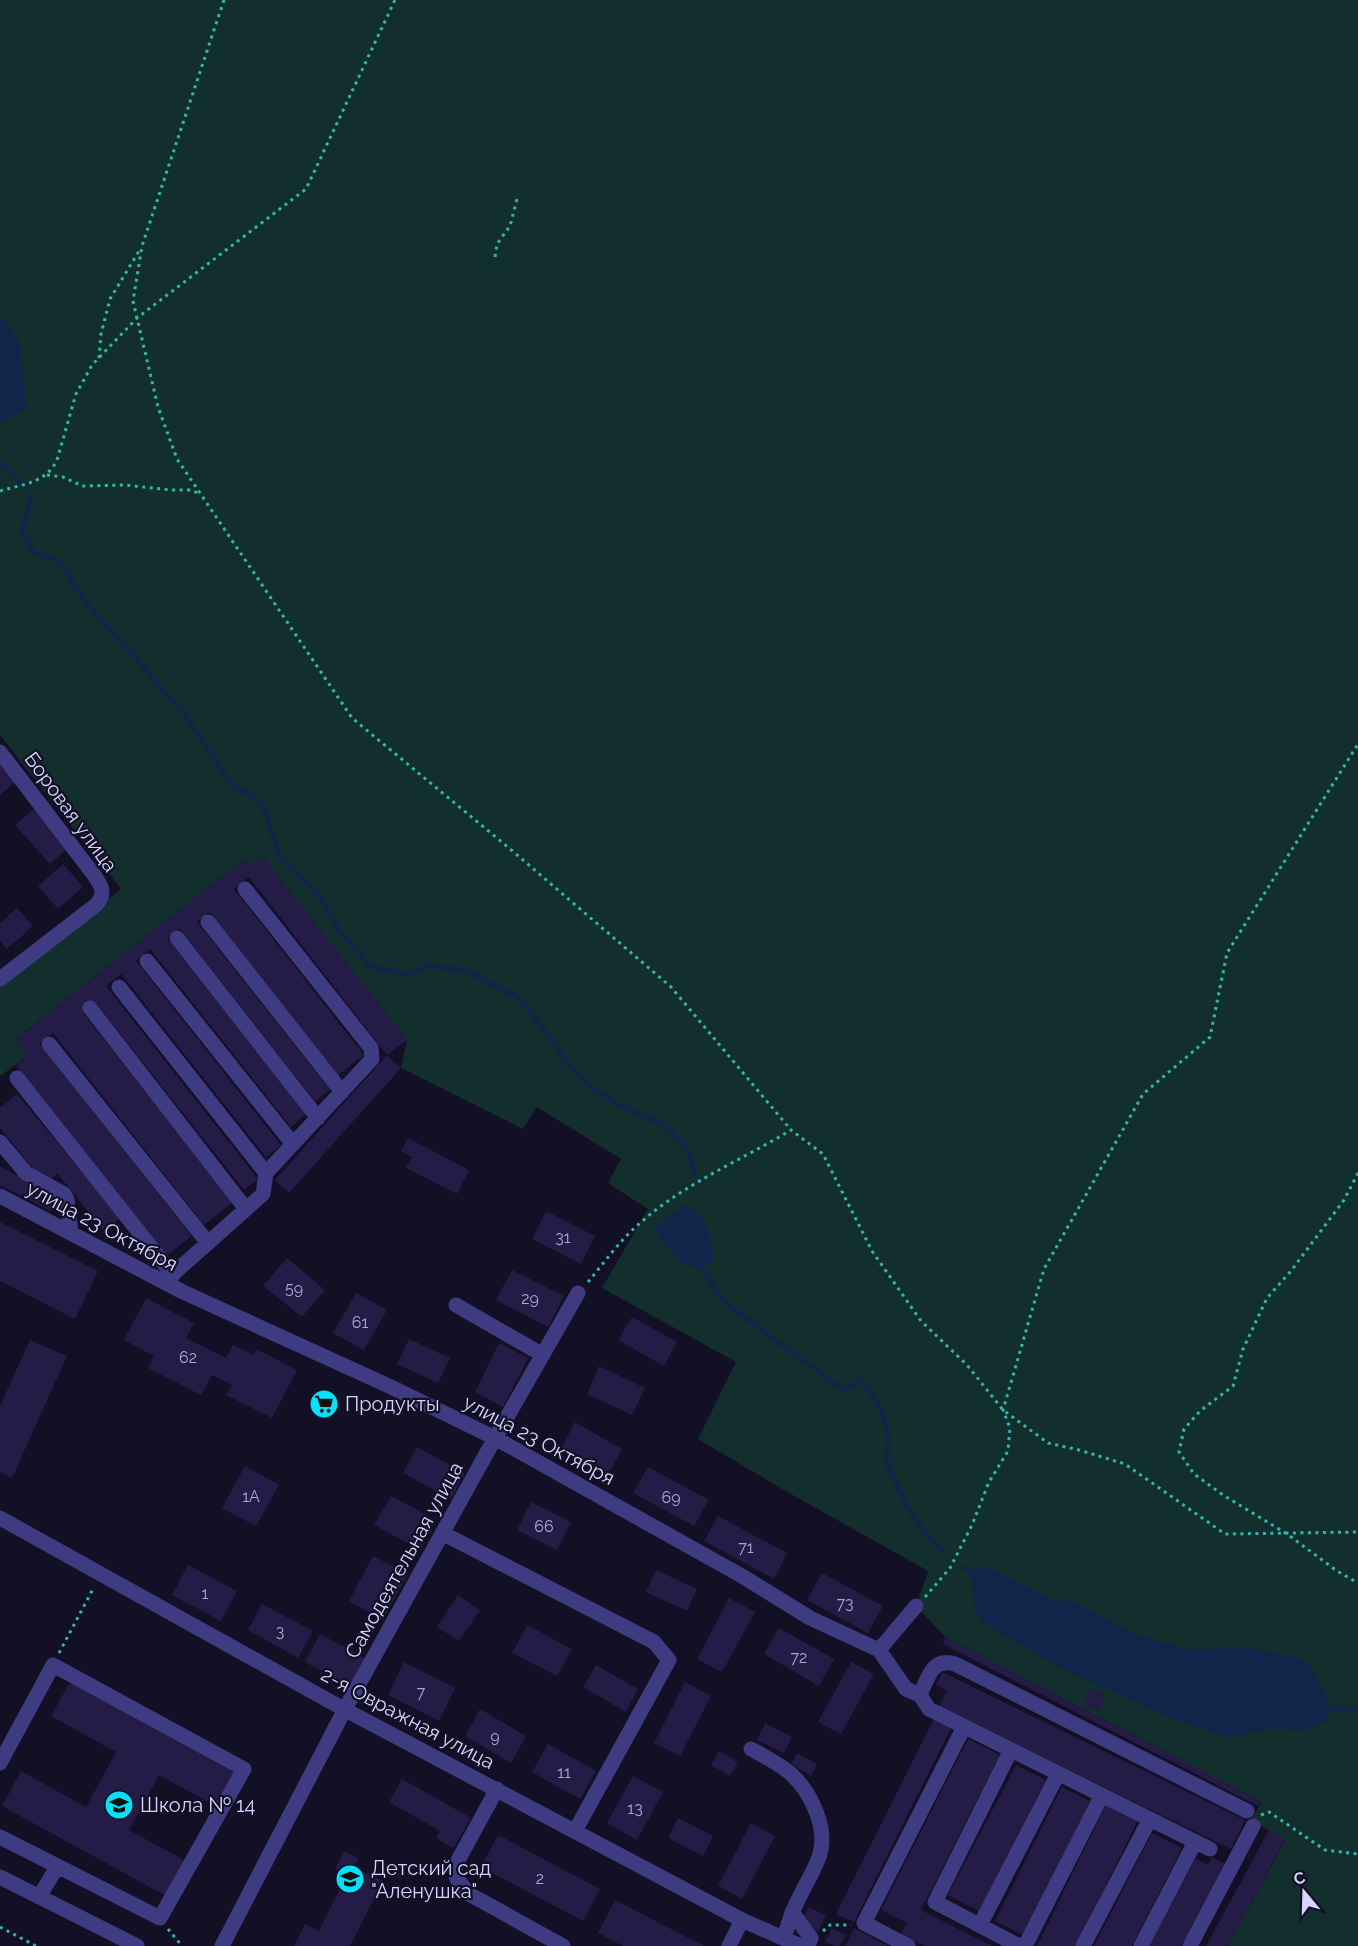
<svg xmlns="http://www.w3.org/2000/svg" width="1358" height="1946" viewBox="0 0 1358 1946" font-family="Raleway,sans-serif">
<rect width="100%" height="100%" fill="#130f25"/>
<path fill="#122f2e" d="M0,0H1358V1946H1228L1285,1840L1251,1820L1262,1802L945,1637L916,1606L928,1571L782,1489L698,1439L736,1362L602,1288L648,1209L608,1183L621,1159L537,1107L523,1129L401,1068L407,1040L262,857L251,866L246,859L237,867L235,866L16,1039L28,1056L0,1076V984L121,889L0,735Z"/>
<path fill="#0f2549" d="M0,315L20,342L26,409L0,424Z
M686,1204C705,1216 714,1239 713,1261L701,1268L682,1263L665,1245L654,1228Z
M985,1565L1053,1600L1072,1601L1131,1633L1191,1650L1247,1647L1306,1661L1326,1695L1328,1720L1304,1731L1275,1728L1229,1737L1176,1720L1061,1668L982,1622L973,1606V1590L968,1571Z"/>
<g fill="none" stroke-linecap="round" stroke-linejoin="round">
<path stroke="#0f2549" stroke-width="4.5" d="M0,462L20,482
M32,495L22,532L34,553L59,561L85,601L185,715L231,783L262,804L281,860L303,879L321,899L341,933L371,967L408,974L429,966L465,970L517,997L549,1035L565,1060L593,1088L619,1105L662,1124L684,1145L692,1161L694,1174
M701,1268L724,1301L771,1337L844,1390L861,1379L881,1409L888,1432L887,1464L909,1511L936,1546L944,1552
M963,1567L968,1571
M1327,1709H1358"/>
</g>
<path fill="#241c46" d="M0,761L17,780L0,795Z
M34,809L68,848L50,864L15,825Z
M262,857L407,1040L387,1055L249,877L234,889L364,1055L338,1075L209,912L197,922L330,1090L315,1101L179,928L167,938L306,1114L291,1127L150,949L136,961L281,1145L266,1157L121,974L106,986L258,1179L244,1190L96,1003L83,1013L233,1202L204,1225L53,1033L39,1043L192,1236L166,1256L16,1066L28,1056L15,1040L236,865L237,867L246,859L251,866Z
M63,864L83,887L58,909L38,886Z
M17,908L33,926L7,949L0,941V923Z
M387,1055L401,1068L289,1193L275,1180Z
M17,1094L120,1218L104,1231L57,1173L51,1179L34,1170L0,1128V1108Z
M408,1138L469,1170L457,1194L406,1168L412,1157L401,1151Z
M0,1166L58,1197L51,1211L0,1185Z
M546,1211L595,1236L581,1264L532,1239Z
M0,1222L98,1271L75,1319L0,1281Z
M287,1258L325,1290L302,1317L263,1286Z
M512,1270L564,1296L548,1327L496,1300Z
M356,1293L387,1310L364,1350L333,1333Z
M146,1298L194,1323L186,1338L226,1358L233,1345L253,1355L256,1349L297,1370L272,1418L226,1395L232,1385L212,1375L201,1395L148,1368L154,1356L124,1340Z
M632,1317L677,1342L664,1366L618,1340Z
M409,1339L450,1358L438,1383L397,1364Z
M30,1340L67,1356L12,1478L0,1472V1406Z
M499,1343L528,1358L503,1407L475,1392Z
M599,1366L645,1388L632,1415L587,1394Z
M324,1394L333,1399L325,1415L315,1409Z
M575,1422L622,1449L607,1476L560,1450Z
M417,1447L465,1473L451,1499L403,1473Z
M245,1466L279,1485L256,1526L222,1508Z
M648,1467L709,1500L694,1526L633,1493Z
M391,1496L436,1520L420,1550L374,1525Z
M531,1502L571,1522L557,1550L517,1530Z
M718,1516L787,1553L774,1579L704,1541Z
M373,1556L408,1574L383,1620L349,1601Z
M188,1565L237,1591L221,1621L172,1595Z
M656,1570L697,1589L687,1611L646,1592Z
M822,1573L883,1606L868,1633L807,1600Z
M458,1595L480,1610L459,1641L437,1627Z
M729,1598L755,1612L722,1672L697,1659Z
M262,1604L313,1631L298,1658L248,1630Z
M527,1625L572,1649L557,1676L512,1653Z
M779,1628L834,1659L819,1686L764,1654Z
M320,1634L365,1658L350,1686L305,1662Z
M945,1637L1262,1802L1258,1806L943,1644Z
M404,1662L455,1688L439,1721L388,1695Z
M851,1662L874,1674L841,1734L818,1722Z
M596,1665L638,1689L626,1712L583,1687Z
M942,1672L1245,1820L1231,1849L939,1707L947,1691L936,1685Z
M70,1682L235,1773L216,1806L159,1775L129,1830L186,1861L166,1896L2,1806L21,1771L86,1807L116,1752L51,1716Z
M685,1682L711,1696L680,1756L654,1743Z
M1091,1688L1106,1696L1099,1711L1084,1704Z
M480,1709L526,1736L511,1763L465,1736Z
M934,1719L951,1728L854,1922L836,1914Z
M765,1723L792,1737L784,1753L757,1740Z
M968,1739L1000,1755L921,1910L992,1946H924L901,1934L907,1923L881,1910Z
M548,1744L596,1771L580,1799L532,1772Z
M719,1751L738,1762L730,1776L711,1765Z
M797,1753L817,1764L811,1776L791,1764Z
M1016,1765L1046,1780L979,1911L948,1895Z
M633,1776L663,1792L637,1840L607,1823Z
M402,1779L471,1818L454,1847H451L436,1838L440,1831L389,1802Z
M1062,1787L1090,1801L1023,1935L995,1921Z
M1106,1805L1138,1820L1076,1946H1037Z
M678,1818L713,1836L703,1856L668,1838Z
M751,1823L775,1836L742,1899L718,1886Z
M1269,1830L1285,1839L1228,1946H1206Z
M1152,1833L1182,1848L1132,1946H1094Z
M498,1835L600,1889L583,1921L481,1867Z
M344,1851L359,1858L354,1867L383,1881L350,1946H294L305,1924L319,1931L347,1875L335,1869Z
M1212,1857L1225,1864L1181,1946H1149L1196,1858L1208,1865Z
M615,1900L704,1946H623L598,1933Z
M809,1907L826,1916L818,1931L801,1922Z
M832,1928L846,1935L840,1946H834L825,1942Z
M854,1928L888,1946H845Z"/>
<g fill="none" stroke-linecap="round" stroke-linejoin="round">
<path stroke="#32b5ad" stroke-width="3" stroke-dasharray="3 4.5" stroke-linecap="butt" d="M224,0L142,246L133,301L158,407L177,459L352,718L509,848L671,987L791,1130
M495,257L497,244L510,226L517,199
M99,358L101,334L110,299L139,251
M47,475L63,477L82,486L125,485L171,490H190L201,494
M0,491C23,484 46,483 57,460L76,394L92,365L137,318L306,189L395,0
M1358,1173L1344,1200L1291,1271L1267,1298L1243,1349L1233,1386L1200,1411L1184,1429L1179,1452L1194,1474L1223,1495L1287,1534L1337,1571L1358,1583
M588,1282C604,1263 620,1240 639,1224C683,1184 740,1161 791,1130L823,1154L872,1251L921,1321L967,1365L1003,1410L1048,1443L1079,1450L1125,1464L1225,1534L1358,1532
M925,1597L950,1568L972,1525L989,1482L1008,1451L1010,1428L1003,1410L1044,1269L1143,1094L1210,1037L1227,953L1358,744
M59,1653L94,1587
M1261,1815L1269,1812L1325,1850L1358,1854
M0,1927L36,1946
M168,1929L182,1946
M823,1931L830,1925H851"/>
<path stroke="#3e3b83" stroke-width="15" d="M0,752L94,875C102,886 106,894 96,905L0,979
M208,922L342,1092
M177,938L318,1118
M147,961L293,1144
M119,987L266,1173
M90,1008L246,1209
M49,1044L208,1243
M17,1078L173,1275
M0,1142L26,1173L64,1194L67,1199L71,1233
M0,1196L183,1292L389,1386L495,1438L742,1576L810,1618L879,1650L906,1689L920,1695L929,1709L1210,1849
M164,1282L263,1194L266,1173L372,1059L371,1048L245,889
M456,1305L543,1355
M0,1518L340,1707L742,1920L801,1946
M442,1533L654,1642L669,1660L575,1831
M879,1650L916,1606
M920,1695C928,1678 932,1657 955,1664L1247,1811
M751,1749C764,1756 778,1763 790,1773C811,1792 829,1829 819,1857C812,1876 800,1893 793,1911C789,1920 787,1929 784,1938
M1011,1750L935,1902L1019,1946
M0,1763L53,1665L244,1769L160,1918L0,1837
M497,1789L456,1864L455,1872L457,1879L469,1894L563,1946
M0,1877L137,1946
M39,1897L57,1867
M792,1912L811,1938L808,1946
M980,1925L1058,1774
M222,1946L345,1709L495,1438L578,1293
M729,1946L742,1920
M908,1946L864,1923L964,1727
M1025,1946L1102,1795
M1083,1946L1150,1819
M1141,1946L1195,1842
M1190,1946L1253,1826"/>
</g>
<defs>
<g id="supermarket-disc" transform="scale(1.5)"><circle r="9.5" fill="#05e1f9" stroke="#130f25"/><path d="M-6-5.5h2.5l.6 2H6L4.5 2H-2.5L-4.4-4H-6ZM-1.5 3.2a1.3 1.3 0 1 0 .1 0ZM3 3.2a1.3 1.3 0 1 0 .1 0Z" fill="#111"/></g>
<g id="school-disc" transform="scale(1.5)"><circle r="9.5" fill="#05e1f9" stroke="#130f25"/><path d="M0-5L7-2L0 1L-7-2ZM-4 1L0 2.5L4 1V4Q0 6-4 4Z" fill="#111"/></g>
</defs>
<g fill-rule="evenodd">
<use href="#supermarket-disc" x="324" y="1404"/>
<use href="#school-disc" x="119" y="1805"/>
<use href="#school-disc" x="350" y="1879"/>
</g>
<g text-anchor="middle" stroke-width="4.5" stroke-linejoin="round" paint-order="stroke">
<g font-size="16" fill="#aca6d0">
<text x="563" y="1243">31</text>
<text x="294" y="1294">59</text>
<text x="530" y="1304">29</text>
<text x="360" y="1328">61</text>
<text x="188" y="1363">62</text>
<text x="251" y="1502">1А</text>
<text x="671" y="1503">69</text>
<text x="544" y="1532">66</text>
<text x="746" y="1553">71</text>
<text x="205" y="1599">1</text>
<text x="845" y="1609">73</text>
<text x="280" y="1637">3</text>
<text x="799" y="1663">72</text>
<text x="421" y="1698">7</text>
<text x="495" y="1742">9</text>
<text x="564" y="1778">11</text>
<text x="635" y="1814">13</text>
<text x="540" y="1884">2</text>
</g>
<g font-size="20" fill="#d9d4fe" stroke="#130f25">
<text transform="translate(71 812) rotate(54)" y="7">Боровая улица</text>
<text transform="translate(102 1226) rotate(28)" y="7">улица 23 Октября</text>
<text transform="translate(539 1440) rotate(28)" y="7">улица 23 Октября</text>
<text transform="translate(404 1560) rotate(-61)" y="7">Самодеятельная улица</text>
<text transform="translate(408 1718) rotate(28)" y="7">2-я Овражная улица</text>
</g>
<g font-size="20" fill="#d9d4fe" stroke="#130f25" text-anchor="start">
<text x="345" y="1411">Продукты</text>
<text x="140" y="1812">Школа № 14</text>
<text x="371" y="1875">Детский сад<tspan x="371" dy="23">"Аленушка"</tspan></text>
</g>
</g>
<g transform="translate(1304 1892) rotate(341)" stroke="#130f25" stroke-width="4.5" paint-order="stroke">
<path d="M0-4.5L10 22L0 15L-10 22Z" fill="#d9d4fe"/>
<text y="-9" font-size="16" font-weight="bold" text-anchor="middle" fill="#d9d4fe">С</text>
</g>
</svg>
